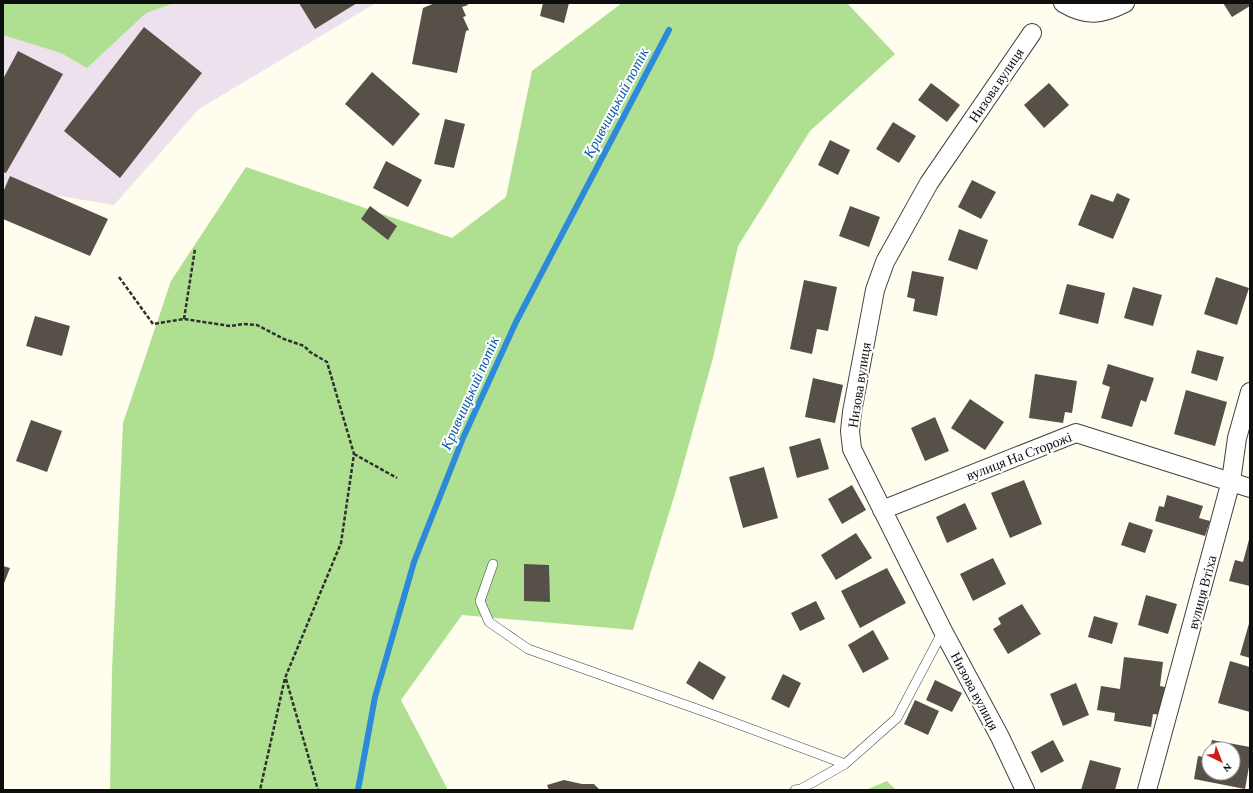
<svg xmlns="http://www.w3.org/2000/svg" width="1253" height="793" viewBox="0 0 1253 793" font-family="'Crimson Pro',serif">
<rect width="100%" height="100%" fill="#fffdee"/>
<path fill="#ede1ed" d="M3,3H376L199,109L114,205L3,187Z"/>
<path fill="#afe091" d="M3,3H174L146,13L87,68L61,53L3,35Z
M622,3H847L895,54L810,131L738,246L713,358L677,487L633,630L462,615L401,700L448,790H110L112,670L123,423L171,281L246,167L452,238L506,197L532,71Z
M887,781L896,790H866Z"/>
<g fill="none" stroke-linecap="round" stroke-linejoin="round">
<path stroke="#2d89da" stroke-width="6" d="M358,790L375,697L414,562L463,438L516,322L669,30"/>
</g>
<path fill="#575049" d="M299,3H357L315,29Z
M435,3H467L468,5L462,7L466,16L463,17L469,30L466,31L457,73L412,64L423,8Z
M543,3H569L564,23L540,16Z
M1223,3H1250V6L1232,17Z
M144,27L202,73L120,178L64,131Z
M18,51L63,74L6,173L3,172V79Z
M372,72L420,114L393,146L345,104Z
M931,83L960,105L947,122L918,100Z
M1049,83L1069,105L1044,128L1024,105Z
M445,119L465,124L454,168L434,164Z
M893,122L916,136L899,163L876,149Z
M830,140L850,150L838,175L818,165Z
M386,161L422,180L408,207L373,188Z
M10,176L108,219L90,256L3,219V192Z
M972,180L996,192L981,219L958,207Z
M1117,193L1130,199L1113,239L1078,225L1091,194L1113,202Z
M370,206L397,226L388,240L361,219Z
M850,206L880,217L869,247L839,236Z
M959,229L988,240L977,270L948,260Z
M912,271L944,277L937,316L913,311L915,299L907,297Z
M1216,277L1249,288L1237,325L1204,314Z
M804,280L837,287L828,331L817,329L812,354L790,349Z
M1067,284L1105,293L1098,324L1059,314Z
M1133,287L1162,295L1153,326L1124,318Z
M35,316L70,326L62,356L26,346Z
M1197,350L1224,357L1217,381L1191,373Z
M1108,364L1154,378L1146,402L1141,400L1132,427L1101,418L1110,387L1102,384Z
M1035,374L1077,381L1072,413L1065,412L1063,423L1029,418Z
M813,378L843,385L835,423L805,417Z
M1186,390L1227,402L1215,446L1174,434Z
M970,399L1004,422L985,450L951,428Z
M935,417L949,451L925,461L911,428Z
M31,420L62,431L47,472L16,461Z
M820,438L829,469L797,478L789,447Z
M764,467L778,518L743,528L729,477Z
M1024,480L1042,524L1010,538L991,493Z
M852,485L866,510L842,524L828,499Z
M1167,495L1203,506L1199,518L1210,521L1205,536L1155,521L1159,506L1164,507Z
M965,503L977,529L947,543L936,517Z
M1129,522L1153,530L1145,553L1121,545Z
M856,533L872,558L836,580L821,555Z
M1250,536V586L1229,581L1235,560L1243,562Z
M993,558L1006,584L973,601L960,574Z
M524,564L549,565L550,602L524,601Z
M3,566L10,568L3,586Z
M887,568L906,603L860,628L841,591Z
M1146,595L1177,604L1168,634L1138,625Z
M816,601L825,619L800,631L791,613Z
M1022,604L1041,634L1008,654L993,629L1001,624L998,618Z
M1094,616L1118,623L1112,644L1088,637Z
M1250,620V658L1240,655Z
M873,630L889,659L863,673L848,645Z
M1124,657L1163,662L1160,686L1165,687L1161,715L1153,714L1151,727L1114,721L1115,713L1097,710L1101,686L1120,689Z
M699,661L726,677L713,700L686,683Z
M1230,661L1250,667V712L1218,703Z
M783,674L801,683L789,708L771,699Z
M935,680L962,693L952,712L926,700Z
M1076,683L1089,715L1063,726L1050,694Z
M915,700L939,711L928,735L904,724Z
M1053,740L1064,761L1041,773L1031,752Z
M1212,740L1250,747V761L1245,789L1194,779L1198,756L1209,758V773H1233V749H1210Z
M1090,760L1121,768L1115,790H1081Z
M564,780L582,784H594L600,790H549L547,785Z"/>
<g fill="none" stroke-linecap="round" stroke-linejoin="round">
<g stroke="#414141" stroke-width="10">
<path id="lane" d="M493,564L480,601L489,622L528,649L711,714L845,764
M795,790L801,789L845,764L897,718L943,631"/>
</g>
<g stroke="#414141" stroke-width="20">
<path id="street" d="M1063,3C1087,17 1101,15 1125,3
M882,510L1076,433L1250,488
M1025,790L1000,737L943,631L852,449L850,431L852,412L875,290L885,262L929,183L1032,33
M1147,790L1231,481L1237,438L1250,392"/>
</g>
<path stroke="#303030" stroke-width="2.5" stroke-dasharray="4 2" stroke-linecap="butt" d="M119,277L153,324L184,319L230,326L244,324L257,325L284,339L304,346L310,352L327,362L354,454L341,543L285,678L260,790
M184,319L195,249
M354,454L397,478
M286,679L318,790"/>
<use href="#lane" stroke="#fff" stroke-width="9"/>
<use href="#street" stroke="#fff" stroke-width="18"/>
</g>
<g text-anchor="middle" stroke-width="4" stroke-linejoin="round" paint-order="stroke">
<g font-size="14" fill="#0e0e0e" stroke="#fff">
<text transform="translate(996 85) rotate(-56)" y="5">Низова вулиця</text>
<text transform="translate(859 385) rotate(-81)" y="5">Низова вулиця</text>
<text transform="translate(1019 456) rotate(-21)" y="5">вулиця На Сторожі</text>
<text transform="translate(1202 592) rotate(-75)" y="5">вулиця Втіха</text>
<text transform="translate(975 691) rotate(62)" y="5">Низова вулиця</text>
</g>
<g font-size="15" font-style="italic" fill="#0b5aab" stroke="#fff">
<text transform="translate(616 103) rotate(-62)" y="5">Кривчицький потік</text>
<text transform="translate(470 393) rotate(-66)" y="5">Кривчицький потік</text>
</g>
</g>
<rect width="1253" height="793" fill="none" stroke="#0e0e0e" stroke-width="8"/>
<g transform="translate(1221 761) rotate(137)"><circle r="19" fill="#ffffff" stroke="#9f9f9f"/>
<path d="M0-3L7 15L0 10L-7 15Z" fill="#cb1c18"/>
<text y="-6" font-size="11" font-weight="bold" text-anchor="middle" fill="#0e0e0e">N</text>
</g>
</svg>
